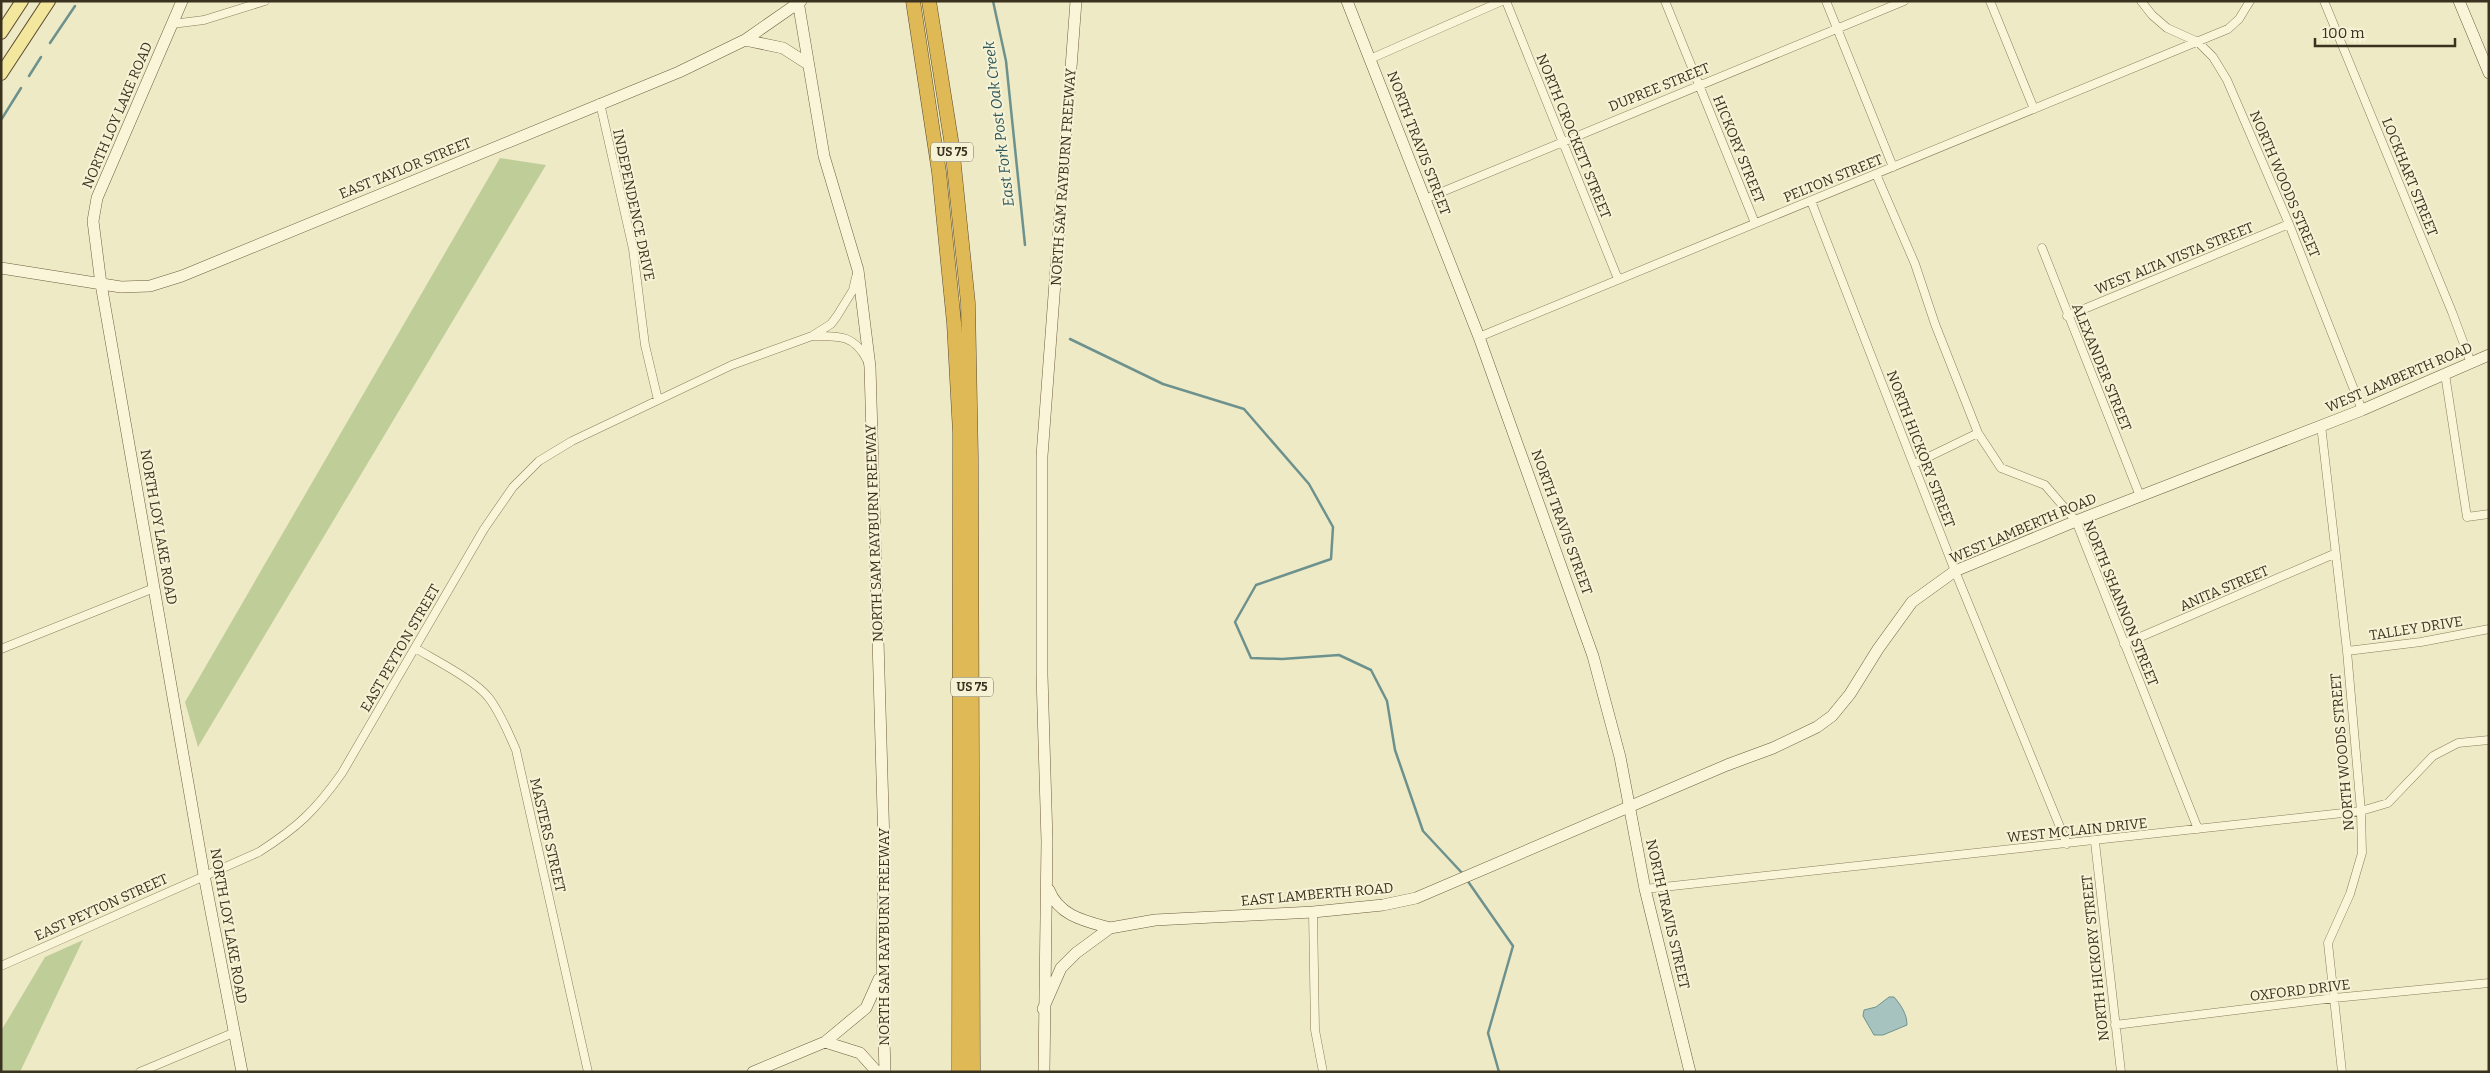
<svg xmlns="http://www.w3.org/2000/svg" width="2490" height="1073" viewBox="0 0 2490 1073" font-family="Bitter,serif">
<rect width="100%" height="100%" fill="#efeac6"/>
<path fill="#bfce99" d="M500,158L546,165L198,747L185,702Z
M83,940L20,1072H1V1031L45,957Z"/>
<path fill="#a7c3bf" stroke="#6d928e" d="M1889,997H1894C1901,1005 1907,1014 1907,1025L1883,1035H1874L1863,1016L1864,1010L1876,1007Z"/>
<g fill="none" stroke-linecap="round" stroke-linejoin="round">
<path stroke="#6d928e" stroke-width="2.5" d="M993,1L1006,61L1025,245
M50,43L75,6
M29,76L41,57
M1,120L21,88
M1070,339L1163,384L1244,409L1309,484L1333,527L1331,559L1256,585L1235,622L1251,658L1282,659L1339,655L1371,670L1387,701L1395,750L1423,831L1463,874
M1467,880L1513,946L1488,1033L1499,1072"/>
<g stroke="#8b7c5b" stroke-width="9">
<path id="street" d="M1506,1L1618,279
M1665,1L1755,223
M1826,1L1893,167
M1990,1L2034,109
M2141,1L2152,15L2167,28L2198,42L2213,57L2227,80L2289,224L2362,410
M2324,1L2452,312L2471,363
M172,24L204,20L265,1
M1370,59L1502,1
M600,103L633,249L645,345L658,400
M1876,174L1915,264L1935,324L1978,433L2001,468L2045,485L2076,521L2198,829
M1425,199L1904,1
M1811,201L1955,571L2067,844
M2042,248L2140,496
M2067,316L2289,224
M812,336C838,336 854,334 867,360
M1479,337L2228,29L2239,19L2250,1
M2445,374L2467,517L2489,514
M2321,425L2347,651L2361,811L2362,853L2350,894L2328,943L2342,1072
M1914,464L1978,433
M2124,644L2334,554
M415,648C435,660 475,680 489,698C501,714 508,732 516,750L588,1072
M1,649L154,588
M2347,651L2421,642L2489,629
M2095,842L2121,1072
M1645,889L2361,811L2388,803L2433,756L2458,743L2489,740
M1313,912L1315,1030L1323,1072
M1,966L259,852C298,827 315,811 342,773L484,529L513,487L539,461L572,441L732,365L812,336L831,324L837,316L853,290L856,277
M2115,1025L2334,998L2489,983
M140,1072L233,1033"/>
</g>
<g stroke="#6d5d3e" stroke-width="12">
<path id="secondary" d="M182,1L97,198L93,221L101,284L204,875L242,1072
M798,1L824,156L858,270L870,367L884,845L882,970L885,1072
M1347,1L1479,337L1593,656L1620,757L1645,889L1690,1072
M2459,1L2489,73
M745,40L783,48L808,64
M1,268L121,287L150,286L182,276L679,72L745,40L801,1
M1049,890C1059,916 1085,921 1110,928
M1043,1009L1061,968L1076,953L1110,928L1155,920L1313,912L1383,905L1416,898L1727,765L1773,748L1817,727L1832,716L1850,694L1878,649L1912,602L1955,571L2076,521L2362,410L2489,355
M825,1042L860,1053L877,1072
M753,1072L825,1042L866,1008L879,979
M1044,1072L1047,841L1042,675V456L1076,1"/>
</g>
<g stroke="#59492f" stroke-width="14">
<path id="primary" d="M1,33L22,1
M1,74L49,1"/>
</g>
<g stroke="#59492f" stroke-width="15">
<path id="highway" d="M913,1L939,172L954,323L960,433L959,1072
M929,1L952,146L968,303L971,457L973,1072"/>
</g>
<use href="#street" stroke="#faf5d9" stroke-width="8"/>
<use href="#secondary" stroke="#faf5d9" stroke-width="11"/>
<use href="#primary" stroke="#f3e69d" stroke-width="12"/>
<use href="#highway" stroke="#dfb956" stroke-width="14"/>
</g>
<g text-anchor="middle" stroke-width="4" stroke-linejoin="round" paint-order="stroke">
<g fill="#f6f2d5" stroke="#736b56" stroke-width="1">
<rect x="931" y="142.5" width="42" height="19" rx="4"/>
<rect x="951" y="677.5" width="42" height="19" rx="4"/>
</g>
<g font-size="12" font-weight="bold" fill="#3b311f">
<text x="952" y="156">US 75</text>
<text x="972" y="691">US 75</text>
</g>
<g font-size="14" fill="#3b311f" stroke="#f6f2d5">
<text transform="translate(1659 87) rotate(-22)" y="5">DUPREE STREET</text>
<text transform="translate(117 115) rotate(-67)" y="5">NORTH LOY LAKE ROAD</text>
<text transform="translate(1574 136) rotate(68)" y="5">NORTH CROCKETT STREET</text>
<text transform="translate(1419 143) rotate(69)" y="5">NORTH TRAVIS STREET</text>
<text transform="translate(1739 149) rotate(68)" y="5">HICKORY STREET</text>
<text transform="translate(405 168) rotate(-22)" y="5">EAST TAYLOR STREET</text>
<text transform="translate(1063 177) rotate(-86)" y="5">NORTH SAM RAYBURN FREEWAY</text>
<text transform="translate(2410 177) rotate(68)" y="5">LOCKHART STREET</text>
<text transform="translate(1833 178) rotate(-22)" y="5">PELTON STREET</text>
<text transform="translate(2285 184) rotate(67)" y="5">NORTH WOODS STREET</text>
<text transform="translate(634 205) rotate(78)" y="5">INDEPENDENCE DRIVE</text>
<text transform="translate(2174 258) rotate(-22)" y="5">WEST ALTA VISTA STREET</text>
<text transform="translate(2102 367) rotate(68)" y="5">ALEXANDER STREET</text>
<text transform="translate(2399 377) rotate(-23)" y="5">WEST LAMBERTH ROAD</text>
<text transform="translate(1921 449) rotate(69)" y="5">NORTH HICKORY STREET</text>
<text transform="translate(1562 522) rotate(70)" y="5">NORTH TRAVIS STREET</text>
<text transform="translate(159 527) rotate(80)" y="5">NORTH LOY LAKE ROAD</text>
<text transform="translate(2023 528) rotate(-23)" y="5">WEST LAMBERTH ROAD</text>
<text transform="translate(874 533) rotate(-92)" y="5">NORTH SAM RAYBURN FREEWAY</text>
<text transform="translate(2224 588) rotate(-23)" y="5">ANITA STREET</text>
<text transform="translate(2121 603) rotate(68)" y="5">NORTH SHANNON STREET</text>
<text transform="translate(2416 628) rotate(-9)" y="5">TALLEY DRIVE</text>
<text transform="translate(400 648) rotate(-60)" y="5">EAST PEYTON STREET</text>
<text transform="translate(2342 752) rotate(-95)" y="5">NORTH WOODS STREET</text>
<text transform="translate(2077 830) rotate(-6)" y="5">WEST MCLAIN DRIVE</text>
<text transform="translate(548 835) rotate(77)" y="5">MASTERS STREET</text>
<text transform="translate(1317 894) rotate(-5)" y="5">EAST LAMBERTH ROAD</text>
<text transform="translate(101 907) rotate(-24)" y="5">EAST PEYTON STREET</text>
<text transform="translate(1668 914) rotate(77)" y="5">NORTH TRAVIS STREET</text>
<text transform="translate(229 926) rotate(80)" y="5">NORTH LOY LAKE ROAD</text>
<text transform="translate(884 937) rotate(-90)" y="5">NORTH SAM RAYBURN FREEWAY</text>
<text transform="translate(2095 958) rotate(-96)" y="5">NORTH HICKORY STREET</text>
<text transform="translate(2300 990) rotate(-7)" y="5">OXFORD DRIVE</text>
</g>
<g font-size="15" font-style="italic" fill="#2e575b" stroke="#f6f2d5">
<text transform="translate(999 124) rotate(-97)" y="5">East Fork Post Oak Creek</text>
</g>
</g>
<rect width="2490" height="1073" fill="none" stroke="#3b311f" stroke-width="5"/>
<path d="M2315 38v8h140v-8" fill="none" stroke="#3b311f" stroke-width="2.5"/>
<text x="2322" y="38" font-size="15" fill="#3b311f" stroke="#f6f2d5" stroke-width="4" paint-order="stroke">100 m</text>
</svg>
